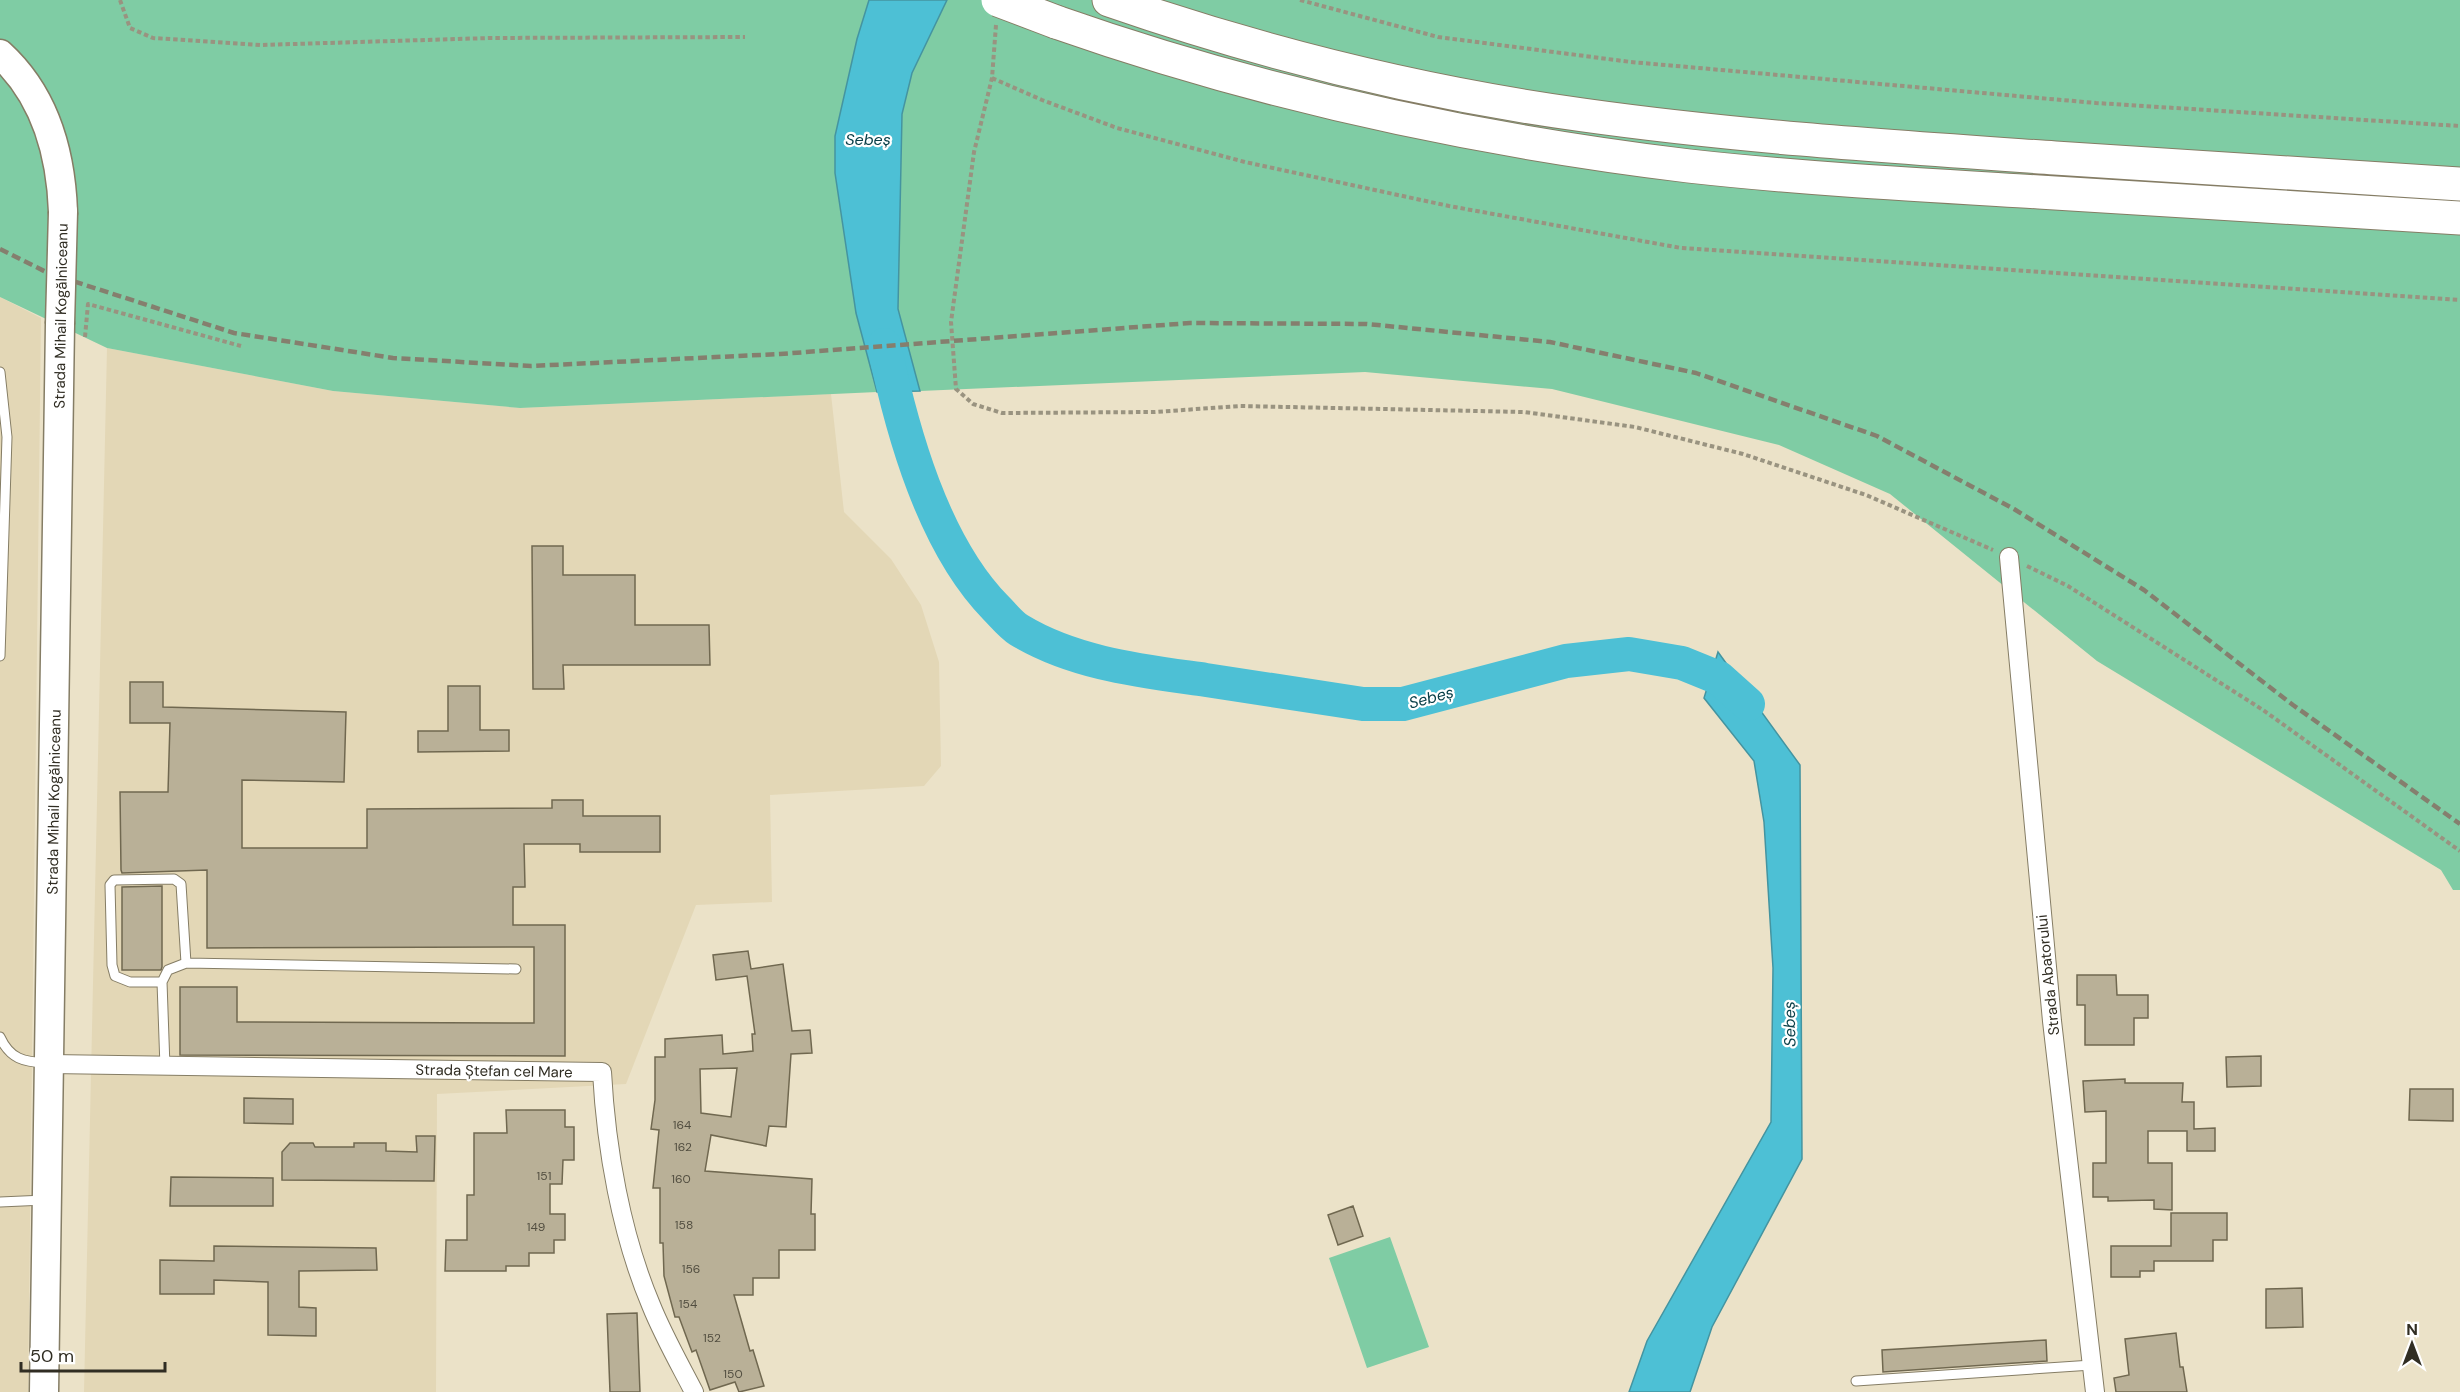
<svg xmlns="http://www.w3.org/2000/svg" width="2460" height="1392" viewBox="0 0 2460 1392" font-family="'DM Sans',sans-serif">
<rect width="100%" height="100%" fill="#ebe2c8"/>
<path fill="#e3d7b6" d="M0,297L41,318L28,1392H0Z
M107,348L333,391L520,408L831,394L844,512L891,559L921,605L939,662L941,766L924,786L770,795L772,902L696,905L626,1084L437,1094L436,1392H84Z"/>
<path fill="#7fcca4" d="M0,0H869L857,39L835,136V173L856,313L877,392L520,408L333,391L107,348L0,297Z
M947,0H2460V890H2453L2441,870L2097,661L1890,494L1779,445L1552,389L1365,372L920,391L898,309L902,114L912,73Z
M1390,1237L1429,1347L1367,1368L1329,1258Z"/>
<path fill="#4dc0d5" stroke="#4494a0" stroke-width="1.5" d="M869,0H947L912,73L902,114L898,309L920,391L877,392L856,313L835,173V136L857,39Z
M1718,652L1800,765L1802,1159L1712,1327L1690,1392H1629L1647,1341L1771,1122L1773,968L1764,822L1754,761L1704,698Z"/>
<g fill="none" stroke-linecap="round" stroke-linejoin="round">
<path stroke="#4dc0d5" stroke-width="34" d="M884,345C902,431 933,544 996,608C1003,615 1011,625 1019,630C1075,664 1143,671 1206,680C1259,688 1311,696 1363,704H1403L1566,661L1629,654L1682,663L1719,678L1748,704"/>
</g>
<path fill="#b9b097" stroke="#706850" stroke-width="1.5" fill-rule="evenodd" d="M532,546H563V575H635V625H709L710,665H563L564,689H533Z
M130,682H163V707L346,712L344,782L242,780V848H367V809L552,808V800H583V816H660V852H580V844H524L525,887H513V925H565V1056L180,1055V987H237V1022L534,1023V947L207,948V870L122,873L121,870L120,792H168L170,723H130Z
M448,686H480V730H509V751L418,752V731H448Z
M162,886V967L161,970H122V887Z
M748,951L751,969L783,964L792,1031L810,1030L812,1053L791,1054L786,1127L769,1126L766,1146L711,1135L705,1171L812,1179L811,1214H815V1250H779V1278H753V1295H734L750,1351L753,1350L764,1386L739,1392L735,1382L710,1390L696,1350L692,1352L679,1317H675L664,1276L663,1243H660V1188H653L659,1130L651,1129L655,1100V1057H665V1039L722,1035L723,1054L753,1051L752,1034H755L747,976L716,980L713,955ZM737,1068L731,1117L701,1113L700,1069Z
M2077,975H2116L2117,995H2148V1018H2134V1045H2085V1005H2077Z
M2261,1056V1086L2227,1087L2226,1057Z
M2125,1079V1083H2183L2182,1102H2194V1129L2215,1128V1151H2187V1131H2148V1163H2172V1210L2154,1209V1200L2108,1201V1197H2093V1163H2106V1111L2085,1112L2083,1081Z
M2410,1089H2453V1121L2409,1120Z
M244,1098L293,1099V1124L244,1123Z
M506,1110H565V1127H574V1160H563L562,1184H550V1214H565V1240H554V1253H529V1266H506V1271H445L446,1240H467V1195H474V1133H507Z
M416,1136H435L434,1181L282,1180V1152L290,1143H313L315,1147H354V1143H386V1151L417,1152Z
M171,1177L273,1178V1206H170Z
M1353,1206L1363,1236L1338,1245L1328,1215Z
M2171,1213H2227V1240H2213V1261H2154V1271H2140V1277H2111V1246H2171Z
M214,1246L376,1248L377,1270L299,1271V1307L316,1308V1336L268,1335V1282L214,1280V1294H160V1260L214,1261Z
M2302,1288L2303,1327L2266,1328V1289Z
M637,1313L640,1392H610L607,1314Z
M2176,1333L2180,1367H2183L2187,1392H2116L2114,1378L2129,1375L2125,1339Z
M2046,1340L2047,1361L1883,1372L1882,1350Z"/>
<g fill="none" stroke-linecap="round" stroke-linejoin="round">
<g stroke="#857d65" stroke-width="11">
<path id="service" d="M0,372L7,437L0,656
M162,982H130L115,976L112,965L110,885L114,880L174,879L181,884L186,963
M0,1037C10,1059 24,1062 46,1063
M165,1067L162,982L168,970L186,963L516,969
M0,1202L45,1200
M1856,1381L2092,1365"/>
</g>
<g stroke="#857d65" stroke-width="20">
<path id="minor" d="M2009,557L2052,1021L2095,1392
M50,1064L602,1072C606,1148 621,1234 651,1305C663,1335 679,1363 694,1392"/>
</g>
<g stroke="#857d65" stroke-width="31">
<path id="primary" d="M0,54C45,95 61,153 63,212
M44,1392L60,324"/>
</g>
<g stroke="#857d65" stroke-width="35">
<path id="motorway" d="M1109,0C1262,53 1422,93 1583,115C1740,137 1897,147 2055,158C2190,166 2325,175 2460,184
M1056,22C1261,94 1474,140 1689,166C1806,179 1922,185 2039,192C2179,201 2320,209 2460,218"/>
</g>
<path stroke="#999380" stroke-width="4" stroke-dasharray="4.5 3" stroke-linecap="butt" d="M120,0L130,28L153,38L261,45L490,38L745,37
M1300,0L1438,37L1631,62L2096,103L2460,126
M996,25L992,78L974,152L951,322L956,389L973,404L1002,413L1155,412L1240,406L1524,412L1635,427L1743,454L1866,495L1993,550
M992,78L1042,100L1117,128L1245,162L1449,206L1681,248L2460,300
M85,337L88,304L241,346
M2027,566L2068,586L2263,710L2460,851"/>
<use href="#service" stroke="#fff" stroke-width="9"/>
<use href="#minor" stroke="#fff" stroke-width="18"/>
<use href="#primary" stroke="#fff" stroke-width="28"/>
<use href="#motorway" stroke="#fff" stroke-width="33"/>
<path stroke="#857f6e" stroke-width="4.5" stroke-dasharray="9 4.5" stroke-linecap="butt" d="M0,249L48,273L234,333L393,358L531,366L780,354L1190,323L1367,324L1550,342L1696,373L1877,436L2014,509L2144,590L2293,705L2460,824"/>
<g stroke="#857d65" stroke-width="31" stroke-linecap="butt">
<path id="primary-bridge" d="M60,324L63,212"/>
</g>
<g stroke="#857d65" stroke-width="35" stroke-linecap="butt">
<path id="motorway-bridge" d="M998,0L1056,22"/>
</g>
<use href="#primary-bridge" stroke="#fff" stroke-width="28"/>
<use href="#motorway-bridge" stroke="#fff" stroke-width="33"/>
</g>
<g text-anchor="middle" stroke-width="4.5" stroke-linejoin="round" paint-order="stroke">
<g font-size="12" fill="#524e40">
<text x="682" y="1129">164</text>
<text x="683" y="1151">162</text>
<text x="544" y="1180">151</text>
<text x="681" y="1183">160</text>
<text x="684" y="1229">158</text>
<text x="536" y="1231">149</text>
<text x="691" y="1273">156</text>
<text x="688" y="1308">154</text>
<text x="712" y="1342">152</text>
<text x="733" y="1378">150</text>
</g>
<g font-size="15" fill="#302d23" stroke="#fff">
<text transform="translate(61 316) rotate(-89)" y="5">Strada Mihail Kogălniceanu</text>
<text transform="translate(54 802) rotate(-89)" y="5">Strada Mihail Kogălniceanu</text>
<text transform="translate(2048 975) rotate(-96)" y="5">Strada Abatorului</text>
<text transform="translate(494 1071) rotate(1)" y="5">Strada Ștefan cel Mare</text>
</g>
<g font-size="16" font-style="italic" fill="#0a4049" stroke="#fff">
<text x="868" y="145">Sebeș</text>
<text transform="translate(1431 697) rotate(-15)" y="6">Sebeș</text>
<text transform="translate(1789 1024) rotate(-91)" y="6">Sebeș</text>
</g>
</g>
<g transform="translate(2412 1344)" stroke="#ffffff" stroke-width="4.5" paint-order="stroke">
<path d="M0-4.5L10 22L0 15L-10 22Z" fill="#302d23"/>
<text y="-9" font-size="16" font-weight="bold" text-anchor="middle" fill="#302d23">N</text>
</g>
<path d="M21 1362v9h144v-9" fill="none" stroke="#302d23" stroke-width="3"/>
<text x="30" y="1362" font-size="18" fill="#302d23" stroke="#ffffff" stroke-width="4.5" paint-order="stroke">50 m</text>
</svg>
